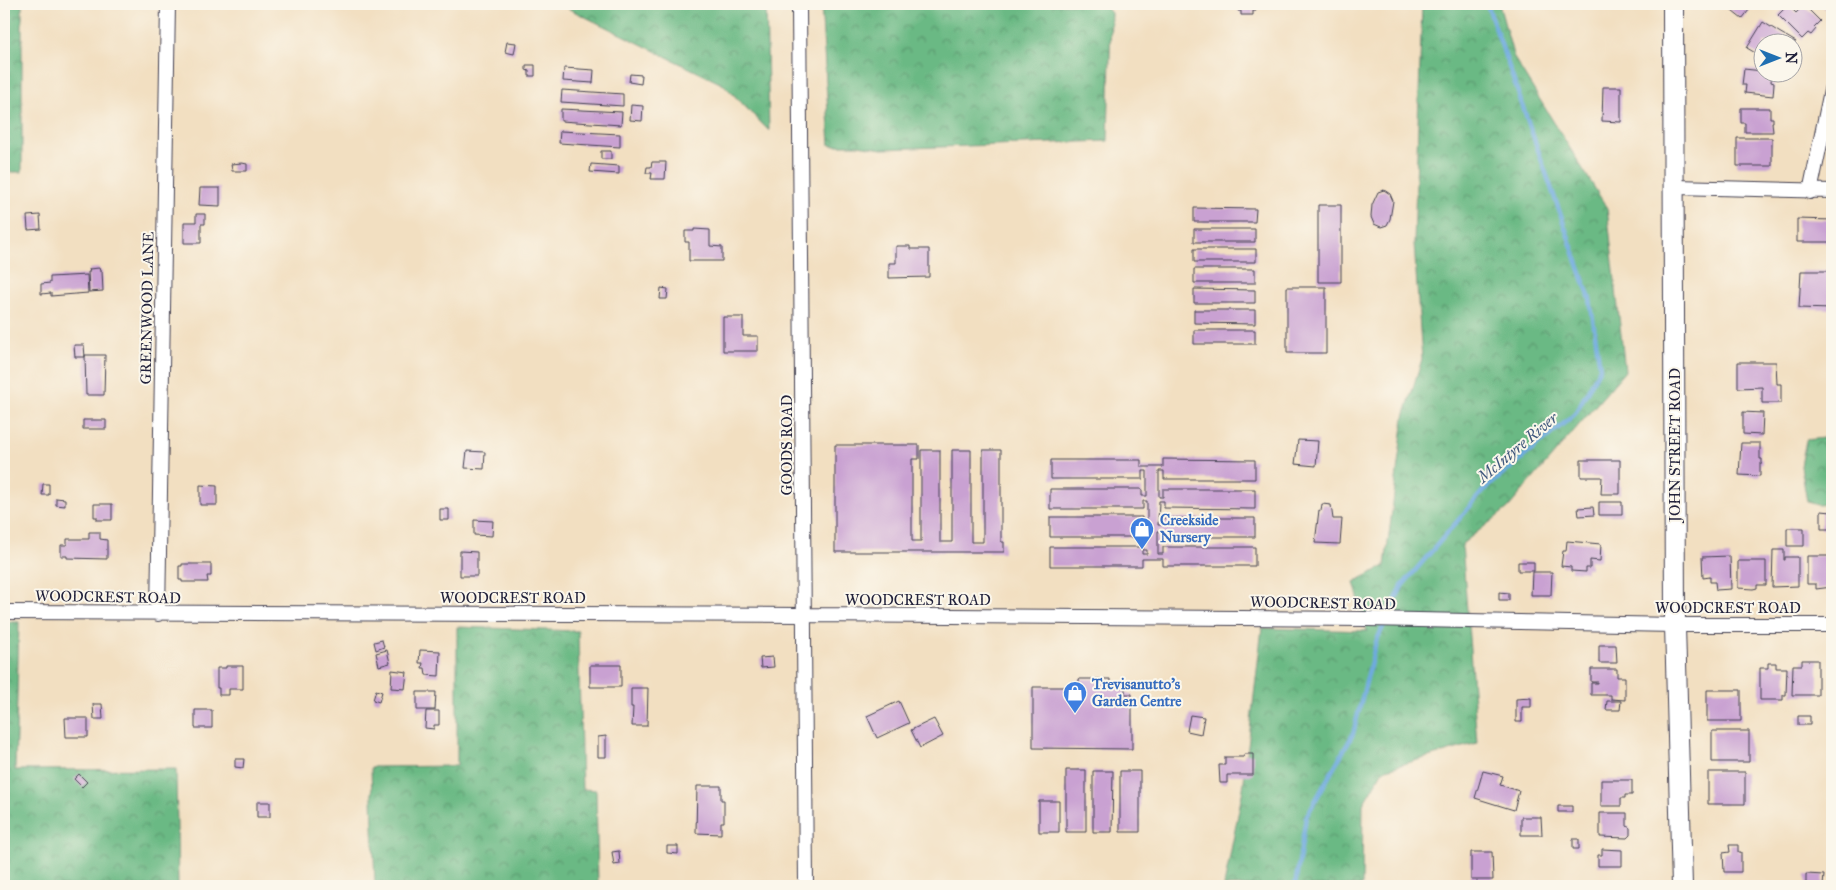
<svg xmlns="http://www.w3.org/2000/svg" width="1836" height="890" viewBox="0 0 1836 890" font-family="'IM FELL Great Primer',serif">
<defs>
<pattern id="forest-crowns" width="20" height="18" patternUnits="userSpaceOnUse" patternTransform="scale(1.25)"><rect width="20" height="18" fill="#6bb984"/><path d="M2 6a3 3 0 1 1 6 0M12 15a3 3 0 1 1 6 0" fill="none" stroke="#58966d"/></pattern>
</defs>
<rect width="100%" height="100%" fill="#fbf7ec"/>
<filter id="ink" filterUnits="userSpaceOnUse"><feTurbulence type="fractalNoise" baseFrequency=".02" numOctaves="2"/><feDisplacementMap in="SourceGraphic" scale="10" xChannelSelector="R" yChannelSelector="G"/><feConvolveMatrix kernelMatrix="1 2 1 2 8 2 1 2 1" color-interpolation-filters="sRGB"/></filter>
<filter id="wash" filterUnits="userSpaceOnUse"><feTurbulence type="fractalNoise" baseFrequency=".0096" numOctaves="4" result="noise"/><feDisplacementMap in="SourceGraphic" scale="20" xChannelSelector="R" yChannelSelector="G"/><feGaussianBlur stdDeviation="1.12" result="paint"/><feColorMatrix in="noise" values="0 0 0 0 0 0 0 0 0 0 0 0 0 0 0 0 0 1.4 0 .05"/><feComposite in="paint" operator="in"/></filter>
<g filter="url(#wash)">
<rect width="100%" height="100%" fill="#f2dfc1"/>
<path fill="url(#forest-crowns)" stroke="#466e60" d="M4,4H22V172H4Z
M559,4H766L769,131L724,85Z
M821,4H1103L1111,13L1108,141L882,149L858,145H830Z
M1422,4H1499L1514,58L1607,208L1625,371L1508,508L1462,544L1477,743L1383,770L1363,804L1362,886H1224L1243,789L1262,628L1367,631L1354,582L1385,566L1404,417L1422,359L1414,243Z
M1832,437V504L1817,505L1807,502L1801,466L1806,440Z
M4,622H19L15,770L176,769L178,886H4Z
M457,627L578,631L582,789L596,790L598,886H375L371,767L457,766Z"/>
<g fill="none" stroke-linecap="round" stroke-linejoin="round">
<path stroke="#6eaadf" stroke-width="4.5" d="M1295,886L1306,817L1353,734L1376,642L1402,586L1483,491L1575,414L1600,368L1590,299L1487,4"/>
</g>
<g id="blocks">
<path fill="#c9a1d2" d="M1238,4H1256V11H1253V15H1241V11H1238Z
M1723,4H1751L1753,5L1742,19Z
M1820,4H1832V14L1831,15Z
M1788,5L1796,13L1804,5L1820,21L1814,27L1816,29L1811,35L1808,33L1802,39L1778,15Z
M1763,22L1779,32L1796,42H1764V58L1747,48Z
M507,42L516,43L514,54L505,52Z
M526,65H535V76H529V71L526,70Z
M564,68L594,70L593,83L563,81Z
M1744,69L1772,72L1771,82L1774,83L1773,96L1745,93L1746,85H1742Z
M630,74L642,75L641,84L629,82Z
M1603,87H1621V122L1602,121Z
M562,90L623,94V106L561,102Z
M631,105L643,106L642,121L630,120Z
M1741,108H1770V118H1773V122H1772L1773,132H1745V123H1741Z
M561,109L622,112L621,125L561,121Z
M560,131L620,134V147L559,143Z
M1737,138H1772V166H1737Z
M601,151H611V159H601Z
M652,162H666L665,179H651L652,173H646L647,167H651Z
M242,163L247,164V171H232L231,164Z
M591,164L619,166V174L590,172Z
M200,188H220V206L199,205Z
M1384,190L1390,194L1393,201L1390,219L1387,225L1381,227L1374,224L1371,217L1372,205L1378,192Z
M1318,205H1341V282H1318Z
M1194,208L1256,209L1255,222H1194Z
M196,214H205V224H201V243H184V222H196Z
M40,215L41,229L28,230L27,216Z
M1797,219L1832,220V242H1797Z
M694,229L710,230V246L722,247V261H689V242H685V231H694Z
M1194,229H1255V242H1194Z
M896,246H910V249H929V277L889,278V263H896Z
M1194,249H1256V262H1194Z
M99,268L100,271H102L103,291L89,292L88,272H90L89,269Z
M1194,269H1255V283H1194Z
M1801,271H1832V309L1799,308Z
M87,275L88,293L51,296V293L41,294V284L50,283V277Z
M1287,287H1326V353H1287Z
M661,288L668,289L667,299H660Z
M1194,289L1255,290V303H1194Z
M1194,310H1255V324L1194,323Z
M723,317H743V336H758V351H723Z
M1194,330H1255V344H1194Z
M74,345H84L85,357H75Z
M85,355H105L104,395H86Z
M1738,362H1776L1777,384H1781V403H1762V387L1738,388Z
M1743,412L1763,413L1762,435L1743,434Z
M83,420H106V429H83Z
M1298,440L1318,441L1316,466L1295,464Z
M1741,443H1760V459H1762V464H1760V476L1739,475Z
M835,445H919V459H912V541H921V450H940V542H952V450H971V542H983V450H1001V542H1004V552H835Z
M467,451L485,452L484,469L465,468Z
M1163,459L1255,460V479H1164V471H1159V497H1163V489H1255V509L1164,508V501H1159L1158,525H1163V518H1255V537H1163V531H1158V554H1163V547H1255V566H1163V559H1142V566H1050V547H1142V554H1147V550H1143V538H1148V530H1143V537H1050V517H1142V525H1147V501H1143V509H1050V489H1142V496H1147V471H1143V479H1051V460H1141V467H1163Z
M1581,460H1620V494H1601L1602,477H1581Z
M43,484H49V495H42Z
M200,485L217,486V505H200Z
M56,498L65,499V506L56,505Z
M1599,502H1622V515H1599Z
M94,504H112V520H97V517H94Z
M1322,504L1331,505L1333,519H1342L1340,544L1315,543L1319,510L1321,511Z
M1593,507L1594,515L1579,516L1578,508Z
M440,509H449V520H440Z
M1821,511L1832,512V529H1821Z
M474,520L493,521L492,536L474,535Z
M1787,528H1804V546H1787Z
M89,532H100V539L107,540V559L67,558V556H61V545H67V539H89Z
M1567,541L1601,544L1600,561L1590,560V568H1586V572L1571,571V567L1561,566L1563,551H1566Z
M1773,550H1784V560H1785V557H1798V586L1772,587Z
M460,551L477,552V576H460Z
M1730,556L1731,589L1716,590L1715,582H1710V577L1703,578L1702,557Z
M1807,556H1831L1832,587L1816,589V584H1807Z
M1738,561H1766V585H1757V588L1753,589L1738,588Z
M1518,562H1534V571H1518Z
M182,564H211V576H207L208,582H182V580H179V566H182Z
M1532,572H1552L1551,595H1531Z
M1499,592L1509,593V600H1499Z
M382,640L384,647L376,650L374,642Z
M1599,645H1616L1617,663H1599Z
M387,650L390,663L379,666L376,653Z
M420,650L440,651L439,676L426,675L425,668H422L423,663H419Z
M773,657L774,667L761,668L760,658Z
M1802,660H1818V695H1792L1793,665H1802Z
M1768,663H1776V668H1787L1786,695H1783V700H1760V668H1768Z
M590,665H621V687H590Z
M226,666H243V689H229V695H219V688H217V668H226Z
M1591,669H1617V677H1625V700L1611,699V695H1591V683H1598V682H1591Z
M392,670L407,672L405,689L391,688Z
M1079,679H1110V687H1125V694H1132V749L1033,748V687H1079Z
M631,688H648L647,726H632L633,707H631Z
M376,690L382,692L379,702L373,700Z
M1707,690H1741V721H1707Z
M417,692H436L435,710H417Z
M1531,698V707H1522V722H1516V699Z
M899,701L909,723L877,738L867,716Z
M1607,701H1621L1620,710H1606Z
M93,704H102L103,719H94Z
M195,710H212V728H195Z
M426,711H439V725H434V729L425,728Z
M1190,715L1204,717L1201,734L1187,731Z
M1798,716H1810V725H1798Z
M65,718H88V737H66Z
M934,719L943,736L920,748L911,730Z
M1712,731H1749V762H1712Z
M606,736V757H598V737Z
M1244,754H1253V775H1227V783H1220L1219,765H1225V757H1244Z
M235,759H244L243,768L235,767Z
M1066,770H1086V832H1066Z
M1093,771H1113L1112,832H1093Z
M1120,771H1140V832H1120Z
M1483,771L1503,776L1500,785L1519,791L1514,810L1475,798Z
M1708,772H1745V804H1708Z
M79,774L87,782L82,787L74,779Z
M1601,780H1632V795H1625V798H1621V806H1601Z
M697,786H721V800H724V822H721V834L696,833Z
M1039,801H1059V832H1039Z
M257,802H270V817H257Z
M1558,806H1572V812H1558Z
M1600,813H1627V826L1630,828V835L1627,838L1600,837Z
M1521,817H1541L1542,835H1521Z
M1573,839H1579V849H1573Z
M1729,845H1738V852H1741V872H1724L1723,853L1730,852Z
M667,846H678V854L667,853Z
M1602,849L1622,850V866H1598V855H1602Z
M619,851L620,864L614,865L612,852Z
M1471,852H1492L1493,880H1471Z
M1806,874L1824,875L1823,886H1806Z"/>
</g>
</g>
<g filter="url(#ink)">
<use href="#blocks" fill-opacity="0" stroke="#413e4f" stroke-width="1"/>
<g fill="none" stroke-linecap="round" stroke-linejoin="round">
<g stroke="#413e4f" stroke-width="16">
<path id="minor" d="M799,4L806,886
M1675,187L1832,191
M1810,192L1832,86
M4,612L804,615L1367,619L1675,625H1832
M158,614L168,4"/>
</g>
<g stroke="#413e4f" stroke-width="22">
<path id="secondary" d="M1673,4L1675,625L1682,886"/>
</g>
<use href="#minor" stroke="#fff" stroke-width="14"/>
<use href="#secondary" stroke="#fff" stroke-width="20"/>
</g>
</g>
<defs>
<g id="shop-pin" transform="scale(1.25)"><path d="M0 17L-7.5 6A9.5 9.5 0 1 1 7.5 6Z" fill="#3f7fe0" stroke="#fbf7ec"/><path d="M-5-2.5h2.3a2.7 3.5 0 0 1 5.4 0H5L5.5 6h-11ZM-1.5-2.5h3a1.5 2.3 0 0 0-3 0Z" fill="#fff"/></g>
</defs>
<g fill-rule="evenodd">
<use href="#shop-pin" x="1142" y="529"/>
<use href="#shop-pin" x="1075" y="693"/>
</g>
<g text-anchor="middle" stroke-width="4" stroke-linejoin="round" paint-order="stroke">
<g font-size="15" fill="#22223b" stroke="#fbf7ec">
<text transform="translate(147 308) rotate(-89)" y="5">GREENWOOD LANE</text>
<text transform="translate(787 445) rotate(-90)" y="5">GOODS ROAD</text>
<text transform="translate(1675 445) rotate(-90)" y="5">JOHN STREET ROAD</text>
<text transform="translate(108 597) rotate(1)" y="5">WOODCREST ROAD</text>
<text x="513" y="603">WOODCREST ROAD</text>
<text x="918" y="605">WOODCREST ROAD</text>
<text transform="translate(1323 603) rotate(1)" y="5">WOODCREST ROAD</text>
<text x="1728" y="613">WOODCREST ROAD</text>
</g>
<g font-size="15" font-weight="bold" fill="#366cbe" stroke="#fbf7ec" text-anchor="start">
<text x="1160" y="525">Creekside<tspan x="1160" dy="17">Nursery</tspan></text>
<text x="1092" y="689">Trevisanutto's<tspan x="1092" dy="17">Garden Centre</tspan></text>
</g>
<g font-size="16" font-style="italic" fill="#40587d" stroke="#fbf7ec">
<text transform="translate(1517 447) rotate(-40)" y="6">McIntyre River</text>
</g>
</g>
<rect width="1836" height="890" fill="none" stroke="#fbf7ec" stroke-width="20"/>
<g transform="translate(1778 58) rotate(90)"><circle r="24" fill="#fbf7ec" stroke="#a4a2a5"/>
<path d="M0-4L9 19L0 12L-9 19Z" fill="#1f6fb2"/>
<text y="-8" font-size="14" font-weight="bold" text-anchor="middle" fill="#22223b">N</text>
</g>
</svg>
